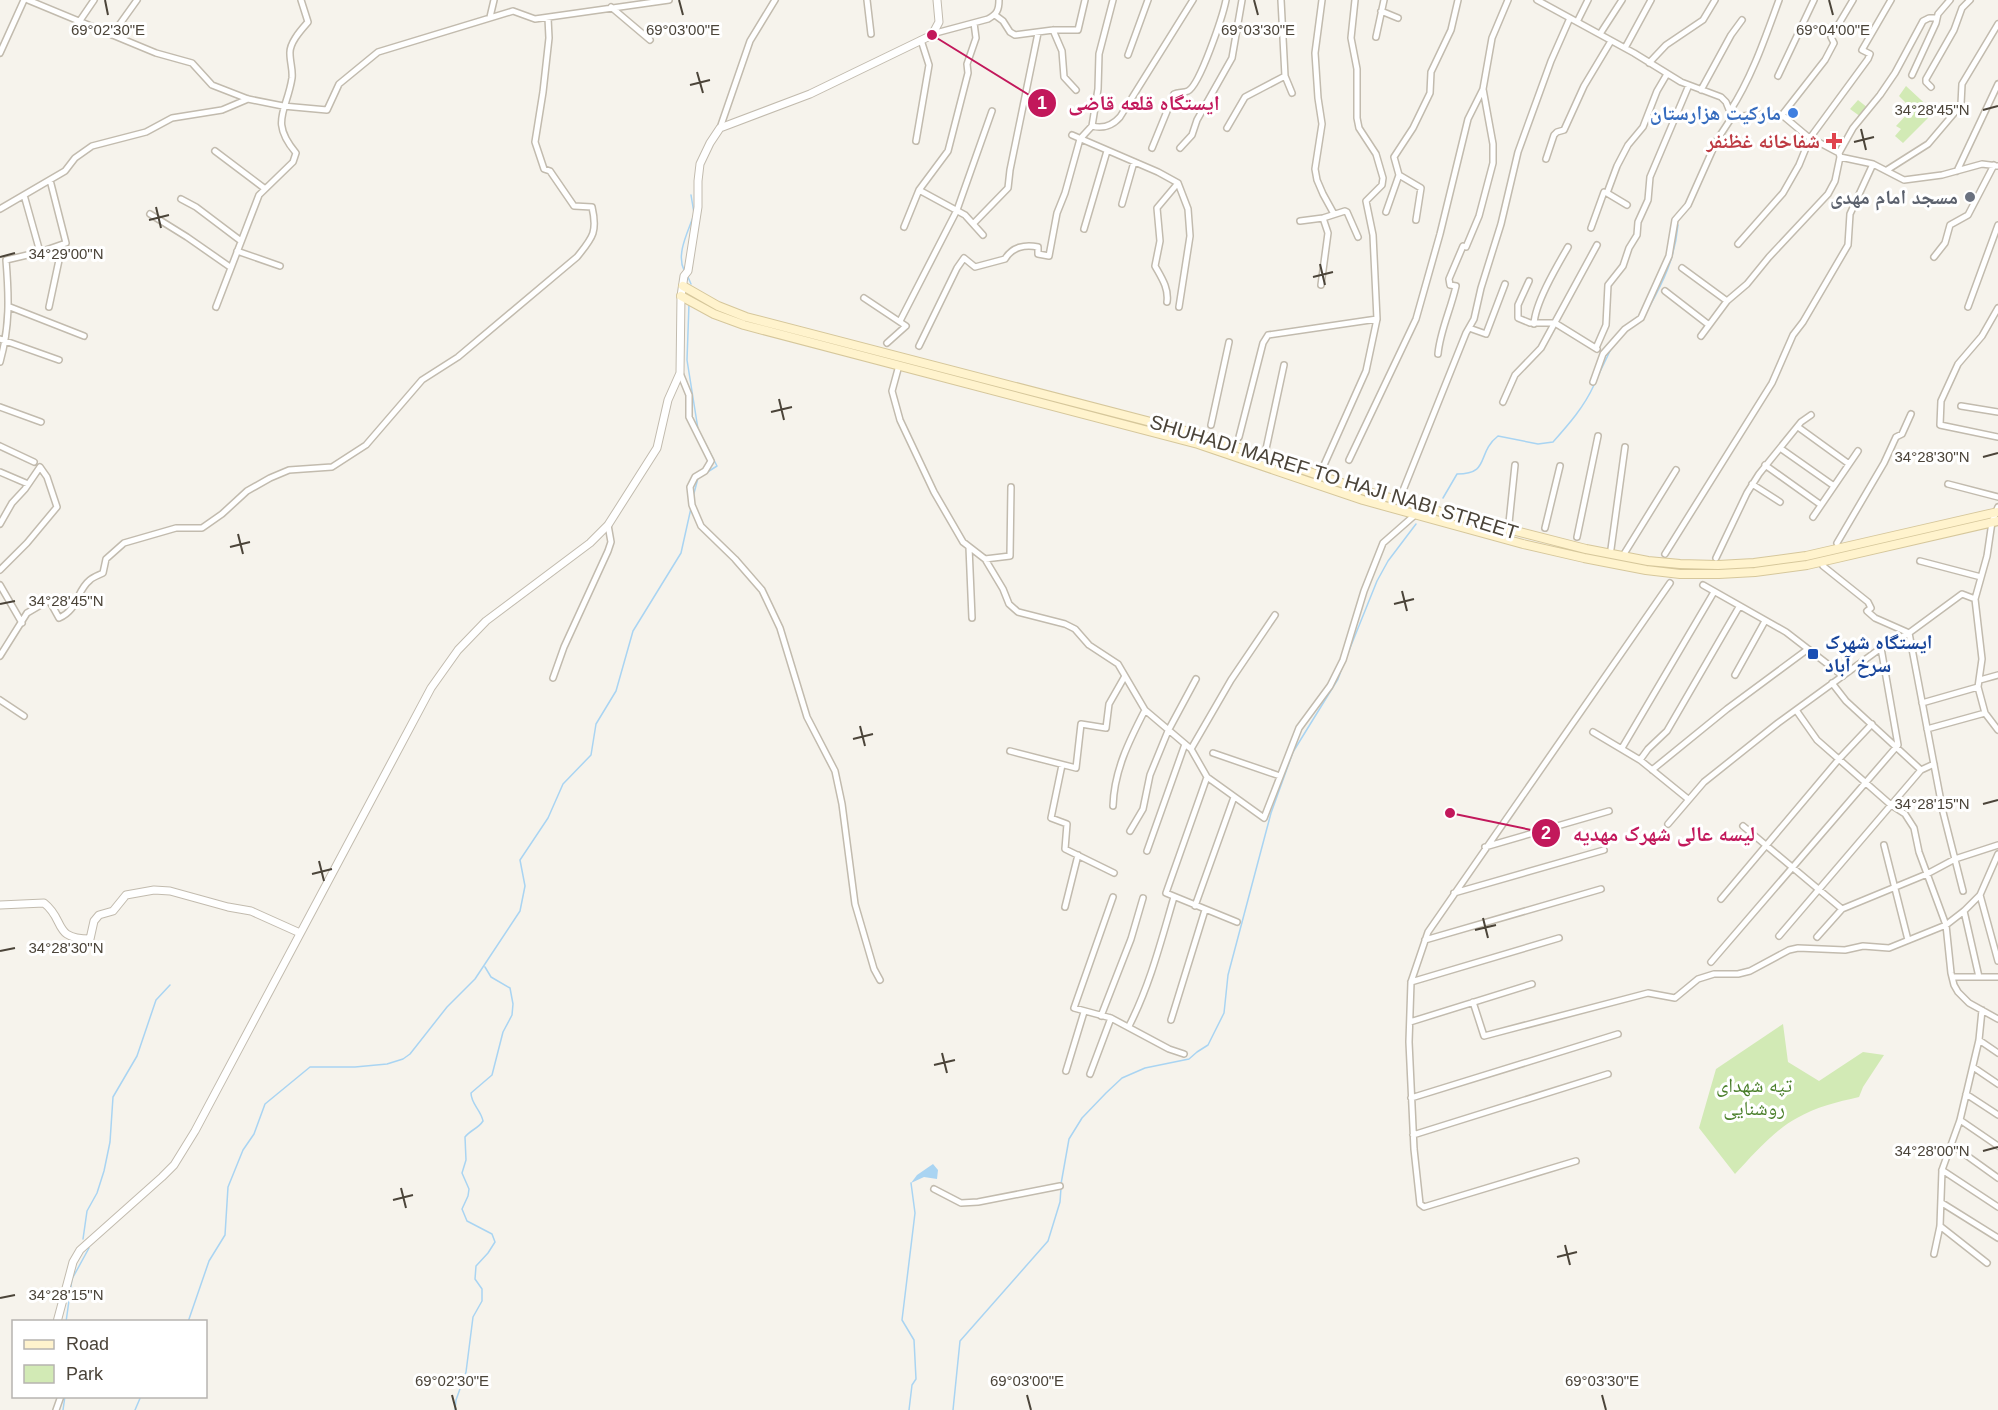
<svg xmlns="http://www.w3.org/2000/svg" width="1998" height="1410" viewBox="0 0 1998 1410" font-family="Arial,'Noto Naskh Arabic',sans-serif">
<rect width="100%" height="100%" fill="#f6f3ec"/>
<path fill="#d2eab5" d="M1906,86L1934,112L1903,143L1895,136L1901,129L1896,126L1912,109L1899,96Z
M1858,100L1868,108L1861,117L1850,109Z
M1783,1024L1788,1062L1819,1081L1863,1052L1884,1055L1863,1087L1859,1097C1837,1102 1816,1107 1797,1118C1774,1130 1752,1156 1735,1174L1699,1128L1716,1069Z"/>
<path fill="#a9d4f2" d="M933,1164L938,1170L937,1179L924,1177L911,1183L917,1175Z"/>
<g fill="none" stroke-linecap="round" stroke-linejoin="round">
<path stroke="#a9d4f2" stroke-width="1.5" d="M691,195L694,213
M684,270C676,254 688,232 693,217
M688,277L691,284
M689,304L687,360L698,429L717,466L698,478L693,497
M1648,309C1664,281 1675,257 1678,225
M1596,380L1611,349
M1443,498L1457,474C1491,474 1476,453 1498,436L1538,444L1553,442C1569,424 1584,407 1594,385
M1346,658L1377,581L1388,561L1416,524
M1061,1184L1069,1139L1082,1118L1106,1093L1122,1078L1145,1068L1189,1059L1197,1052L1208,1045L1224,1013L1228,975L1271,813L1293,752L1338,679L1343,665
M83,1239L87,1211L97,1193L104,1171L110,1142L113,1097L137,1056L156,1000L170,985
M66,1322L72,1279L89,1248
M188,1322L209,1261L225,1235L228,1187L243,1150L254,1134L265,1104L310,1067H355L387,1064L403,1059L410,1054L447,1007L475,979L520,911L525,886L520,860L548,818L563,784L591,755L596,724L616,691L633,631L681,553L691,508
M63,1410L65,1396
M135,1410L141,1396
M455,1410L456,1400L466,1372L473,1317L482,1301V1289L475,1279L476,1266L488,1253L495,1242L492,1234L467,1221L462,1209L468,1196L469,1189L462,1173L466,1160L465,1137C470,1130 478,1129 483,1121C481,1110 471,1104 471,1093L492,1075L503,1032L512,1015L513,1004L510,988L491,977L485,967
M909,1410L912,1385L916,1379L914,1340L902,1320L915,1213L911,1183
M953,1410L960,1341L1048,1241L1060,1202L1061,1188"/>
<g stroke="#c2bbae" stroke-width="8">
<path id="minor" d="M28,0L156,53L192,63L212,85L248,99L283,106L327,110L339,84L378,52L513,11L535,19L669,0
M867,0L871,34
M1281,0L1285,76L1292,93
M1322,0L1315,53L1318,98L1322,124L1315,169L1317,180L1323,194L1334,214
M1537,0L1634,53L1681,82L1721,97L1726,102L1732,117
M611,7L650,40
M1381,11L1398,18
M995,15L1003,21L1010,32L1015,35L1053,30H1078L1085,0
M490,17L494,0
M79,22L94,0
M1577,22L1588,0
M1053,30L1062,51L1064,77L1076,90
M932,34L988,19C997,14 999,10 999,0
M1600,34L1622,0
M112,35L137,0
M1376,37L1384,0
M1625,48L1651,0
M0,53L24,0
M1128,55L1148,0
M1649,63L1666,45L1703,20L1715,0
M1912,75L1936,23L1938,14L1950,0
M1778,76L1814,0
M1931,87L1926,82V79L1954,30L1962,8L1970,0
M1701,90L1731,35L1742,20
M1730,111C1752,77 1765,38 1779,0
M1782,115L1825,60L1834,43L1831,37L1853,0
M1092,126C1103,129 1113,125 1120,117L1193,0
M720,128L750,41L775,0
M1227,128L1245,97L1285,76
M1072,135L1158,172L1178,183L1188,209L1190,236L1179,307
M916,141L929,65L921,40
M1152,148L1174,94C1178,92 1184,93 1188,91C1200,85 1223,15 1226,0
M1180,148L1192,135L1197,120L1232,58L1242,0
M215,151L264,188
M1839,153L1853,128L1880,95L1895,73L1923,21L1929,18H1936
M1546,159L1554,135L1557,132L1564,130L1584,86L1611,41
M1887,170L1928,144L1956,111L1961,104L1962,84L1998,24
M1957,171L1998,84
M919,190L965,215L983,235
M1607,193L1627,205
M24,195L40,252
M181,199L196,207L241,241
M1122,204L1134,162
M0,209L65,171L75,158L92,146L146,132L172,118L222,110L248,99
M1386,212L1399,175
M150,214L187,237L230,267
M1416,220L1421,188L1399,175L1394,157L1413,128L1430,93L1431,72L1451,30L1458,0
M1300,221L1323,218L1345,211L1347,212L1358,237
M974,223L1008,188L1010,170L1038,33
M904,227L919,190L948,151L968,73L967,64L976,38L974,23
M1591,228L1604,192L1607,193L1617,166L1628,145L1643,127L1657,91L1667,74
M1084,229L1107,151
M1738,244L1783,193L1799,165L1810,138L1868,59L1870,54L1862,50L1891,0
M237,251L280,266
M1934,257L1945,243L1950,225L1968,215L1994,165
M1682,268L1727,301
M1529,281L1518,305V318L1530,323H1555L1597,349
M1321,285L1328,233L1323,218
M1665,291L1709,325
M864,298L906,326L887,343
M1167,302C1169,288 1161,277 1155,266L1160,241L1157,208L1178,183
M10,307L84,336
M49,307L62,246
M216,307L259,195L293,162L296,153C269,121 287,111 292,78C293,70 290,62 290,54C289,43 301,30 308,22L301,0
M1968,307L1998,225
M1998,308L1982,336L1958,364L1941,401L1940,425L1998,437
M900,321L957,210L992,111
M1534,324C1535,303 1557,266 1568,247
M1469,328L1486,334L1505,284
M1701,336L1727,301L1747,284L1769,257L1828,194L1835,181L1840,157
M0,339L59,360
M919,346L957,268L964,258L975,267L1005,259C1012,247 1025,244 1038,247V254L1049,256L1057,213L1065,193L1080,139L1092,126L1098,89L1099,54L1113,0
M1596,348L1606,325L1608,285L1623,266L1629,248L1637,235L1638,222L1648,200L1650,177L1689,85
M1438,354C1440,331 1451,309 1456,286L1450,285L1449,279L1463,246L1466,247L1479,216L1493,163V144L1483,89
M0,362C10,326 9,297 6,260L40,252L66,243L50,180
M898,369L892,391L900,420L934,492L963,542L985,559L1003,589L1009,604L1018,612L1065,624L1075,629L1089,645L1118,664L1145,710L1191,749L1207,777L1264,818L1299,728L1330,686L1343,660L1364,591L1383,543L1416,514
M680,373L689,395V417L711,461L705,471L695,477L690,487L692,505L701,526L735,559L762,590L780,628L807,717L835,771L842,804L855,904L874,969L880,980
M1593,382L1603,354L1625,329L1641,318L1669,256L1675,220L1688,205L1717,140L1732,117L1763,114L1782,115L1807,136L1839,153L1840,157L1873,164L1904,180L1942,175L1982,164L1998,166
M1503,402L1515,375L1541,348L1597,245
M1961,406L1998,412
M0,407L41,422
M1211,425L1229,342
M1798,427L1849,464
M1239,437L1263,343L1268,335L1377,319
M0,446L34,462
M1780,448L1834,486
M1266,449L1284,365
M1349,460L1416,319L1440,234L1468,119L1483,89L1492,38L1508,0
M1324,465L1366,371L1377,319L1373,235L1366,201L1382,185L1383,178L1376,154L1359,128L1357,118V69L1351,38L1355,0
M1765,465L1821,505
M0,472L28,484
M1752,484L1780,502
M1948,484L1998,497
M1402,493L1466,333L1474,319L1481,288L1501,224L1518,152L1551,61L1570,18
M1998,507L1992,522L1987,556L1975,599L1982,659L1978,687L1985,713L1998,730
M1813,517L1858,451
M1509,523L1515,465
M0,524L12,503L25,489L40,467L47,477L57,507L27,543L0,570
M1545,528L1560,466
M1577,537L1598,436
M1837,543L1884,463L1896,437L1902,434L1911,414
M969,547L972,618
M1611,549L1625,447
M1624,554L1676,470
M1665,554L1772,383L1793,335L1803,322L1848,245L1850,214L1873,164
M1716,558L1747,493L1759,474L1801,422L1811,415
M985,559L1010,556L1011,487
M1920,561L1981,577
M1823,566L1868,602L1871,608L1867,611L1875,618L1909,633L1943,812L1963,891
M0,585L22,623
M1703,585L1786,632L1843,676
M0,656L27,613L49,600L59,618C79,609 76,591 90,580C93,577 99,575 103,573L106,559L124,543L176,528H202L222,514L247,491L270,478L289,470L332,467L366,445L422,380L458,357L577,257C592,238 598,233 592,207L574,206L550,171L544,169L535,142L543,92L549,38L548,18
M1735,675L1765,621
M553,678L564,647L608,551L611,542L608,525
M1980,680L1998,675
M1832,683L1846,701L1921,770
M0,700L24,716
M1922,703L1978,687
M1796,710L1817,740L1891,805L1905,814L1914,828L1919,852L1946,925L1951,973L1954,985L1958,992L1969,1003L1998,1019
M1927,729L1985,713
M1593,732L1640,760L1688,799
M1622,748L1714,592
M1191,749L1231,680L1275,615
M1010,751L1076,768L1081,724L1106,728L1109,704L1125,676
M1213,753L1280,776
M1640,760L1648,749L1667,731L1739,607
M1062,765L1051,818L1067,824L1065,849L1114,873
M1652,770L1727,709L1808,649
M1207,777L1166,893L1237,922
M1113,806C1114,771 1129,741 1145,710
M1668,824L1704,782L1778,723L1881,648L1909,633L1962,594L1975,599
M1743,826L1842,909
M1130,831L1143,809L1150,775L1168,731L1196,679
M1884,845L1908,940
M1485,847L1609,811
M1147,851L1185,744
M1454,893L1604,850
M1980,895L1998,961
M1113,897L1074,1008L1111,1018L1169,1049L1184,1054
M1721,899L1839,759L1872,724
M1195,906L1234,797
M1065,907L1078,855
M1964,911L1979,977
M1779,936L1921,770L1934,764
M1817,937L1842,909L1927,874L1955,859L1998,845
M1425,940L1601,889
M1711,962L1898,745L1881,648
M1952,977H1998
M1411,982L1559,938
M1473,1002L1484,1036L1648,993L1675,998L1698,979L1714,974H1738L1750,971L1789,950L1798,948L1845,950L1863,946L1889,948L1946,925L1964,911L1980,895L1998,854
M1101,1016L1131,939L1143,898
M1171,1020L1205,910
M1410,1022L1532,984
M1129,1026C1150,985 1161,941 1174,897
M1979,1040L1998,1053
M1973,1067L1998,1084
M1066,1071L1084,1012
M1090,1074L1111,1018
M1966,1094L1998,1115
M1411,1098L1618,1034
M1960,1120L1998,1146
M1413,1135L1608,1074
M1952,1145L1998,1178
M1576,1161L1424,1207L1420,1204L1414,1149L1409,1042L1411,982L1428,932L1670,583
M1942,1170L1998,1207
M934,1189L961,1203L978,1202L1060,1186
M1942,1203L1998,1238
M1940,1226L1987,1263
M1934,1254L1940,1226L1942,1170L1960,1120L1979,1040L1982,1010
M56,1410L61,1396"/>
</g>
<g stroke="#c2bbae" stroke-width="9">
<path id="tertiary" d="M0,905L44,903C66,920 52,939 90,939L94,921L99,915L113,911L126,895L154,890L170,891L228,907L251,911L300,933
M57,1322L73,1262L80,1250L162,1177L174,1165L195,1131L431,688L458,650L486,621L590,543L608,525L657,448L668,400L680,373L681,296L684,276L688,271L698,207V181L700,164L710,143L720,128L810,94L932,35L939,22L937,0"/>
</g>
<g stroke="#d6c79b" stroke-width="10">
<path id="secondary" d="M683,286L718,306L746,317L1201,435L1365,491L1445,513L1586,549L1648,561L1680,564L1718,565L1754,563L1806,556L1998,512
M681,296L714,314L744,325L1198,444L1363,500L1523,544L1584,558L1646,570L1680,574H1719L1755,572L1807,565L1998,521"/>
</g>
<use href="#minor" stroke="#fff" stroke-width="5"/>
<use href="#tertiary" stroke="#fff" stroke-width="7"/>
<use href="#secondary" stroke="#fff3cd" stroke-width="8"/>
</g>
<path fill="none" stroke="#4b4439" stroke-width="2" d="M105,0L108,15M679,0L683,15M1254,0L1258,15M1829,0L1833,15M697,72L703,93M690,85L710,80M1983,110L1998,106M1861,129L1866,150M1854,142L1874,137M156,207L161,228M149,220L169,215M0,257L15,253M1320,264L1325,285M1313,277L1333,272M779,399L784,420M771,412L792,407M1983,457L1998,453M238,534L243,554M230,547L250,542M1402,591L1407,611M0,604L15,601M1394,604L1414,599M860,726L865,746M853,739L873,734M1983,804L1998,800M319,861L324,881M312,874L332,869M1483,918L1488,938M1475,930L1496,925M0,951L15,948M942,1053L947,1073M934,1065L955,1060M1983,1151L1998,1147M401,1188L406,1208M393,1200L413,1195M1565,1245L1570,1265M1557,1257L1577,1252M0,1298L15,1295M452,1395L456,1410M1027,1395L1031,1410M1602,1395L1606,1410"/>
<circle fill="#3f7fe0" stroke="#fff" stroke-width="2" cx="1793" cy="113" r="6"/>
<path fill="#e0444e" stroke="#fff" stroke-width="2" d="M1831 132h6v6h6v6h-6v6h-6v-6h-6v-6h6z"/>
<circle fill="#6b7280" stroke="#fff" stroke-width="2" cx="1970" cy="197" r="6"/>
<rect fill="#1a4fb4" stroke="#fff" stroke-width="2" x="1807" y="648" width="12" height="12" rx="3"/>
<g text-anchor="middle" stroke-width="6" stroke-linejoin="round" paint-order="stroke">
<g font-size="20" font-weight="bold" fill="#366cbe" stroke="#fff" text-anchor="end">
<text x="1781" y="120">مارکیت هزارستان</text>
</g>
<g font-size="20" font-weight="bold" fill="#be3a42" stroke="#fff" text-anchor="end">
<text x="1820" y="148">شفاخانه غظنفر</text>
</g>
<g font-size="20" font-weight="bold" fill="#5b616d" stroke="#fff" text-anchor="end">
<text x="1958" y="204">مسجد امام مهدی</text>
</g>
<g font-size="20" fill="#4b4439" stroke="#fff">
<text transform="translate(1334 477) rotate(17)" y="7">SHUHADI MAREF TO HAJI NABI STREET</text>
</g>
<g font-size="20" font-weight="bold" fill="#164399" stroke="#fff" text-anchor="start">
<text x="1825" y="649">ایستگاه شهرک<tspan x="1825" dy="23">سرخ آباد</tspan></text>
</g>
<g font-size="20" fill="#4a7f2a" stroke="#fff">
<text x="1754" y="1092">تپه شهدای<tspan x="1754" dy="23">روشنایی</tspan></text>
</g>
</g>
<g font-size="15" text-anchor="middle" fill="#4b4439" stroke="#fff" stroke-width="6" stroke-linejoin="round" paint-order="stroke">
<text x="1833" y="35">69°04'00"E</text>
<text x="108" y="35">69°02'30"E</text>
<text x="683" y="35">69°03'00"E</text>
<text x="1258" y="35">69°03'30"E</text>
<text x="1932" y="115">34°28'45"N</text>
<text x="66" y="259">34°29'00"N</text>
<text x="1932" y="462">34°28'30"N</text>
<text x="66" y="606">34°28'45"N</text>
<text x="1932" y="809">34°28'15"N</text>
<text x="66" y="953">34°28'30"N</text>
<text x="1932" y="1156">34°28'00"N</text>
<text x="66" y="1300">34°28'15"N</text>
<text x="452" y="1386">69°02'30"E</text>
<text x="1027" y="1386">69°03'00"E</text>
<text x="1602" y="1386">69°03'30"E</text>
</g>
<path fill="none" stroke="#c2185b" stroke-width="2" d="M932 35L1042 103M1450 813L1546 833"/>
<g fill="#c2185b" stroke="#fff" stroke-width="2">
<circle cx="932" cy="35" r="6"/>
<circle cx="1450" cy="813" r="6"/>
<circle cx="1042" cy="103" r="15"/>
<circle cx="1546" cy="833" r="15"/>
</g>
<g font-size="18" text-anchor="middle" font-weight="bold" fill="#fff">
<text x="1042" y="109">1</text>
<text x="1546" y="839">2</text>
</g>
<g font-size="21" text-anchor="middle" font-weight="bold" fill="#c2185b" stroke="#fff" stroke-width="6" stroke-linejoin="round" paint-order="stroke">
<text x="1144" y="110">ایستگاه قلعه قاضی</text>
<text x="1664" y="841">لیسه عالی شهرک مهدیه</text>
</g>
<rect x="12" y="1320" width="195" height="78" fill="#ffffff" stroke="#b7b4b0" stroke-width="1.5"/>
<rect x="24" y="1340" width="30" height="9" fill="#fff3cd" stroke="#b7b4b0" stroke-width="1.5"/>
<text x="66" y="1350" font-size="18" fill="#4b4439">Road</text>
<rect x="24" y="1365" width="30" height="18" fill="#d2eab5" stroke="#b7b4b0" stroke-width="1.5"/>
<text x="66" y="1380" font-size="18" fill="#4b4439">Park</text>
</svg>
